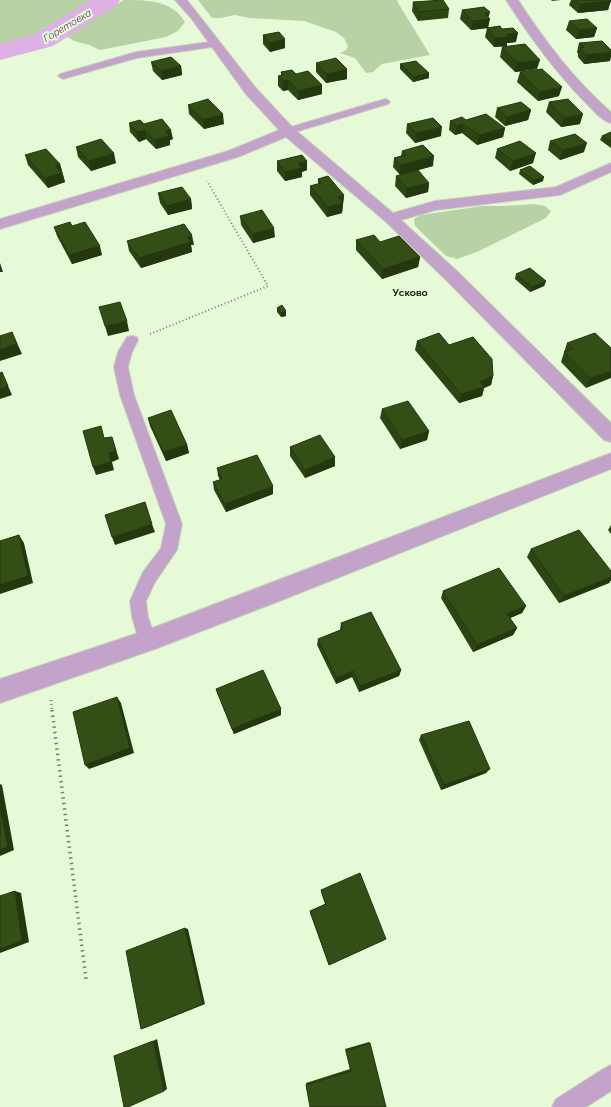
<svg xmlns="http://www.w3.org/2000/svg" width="611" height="1107" viewBox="0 0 611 1107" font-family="Raleway,sans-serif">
<rect width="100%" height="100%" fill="#e7fad8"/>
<path fill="#b9d2a5" d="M0,0H102L49,31L0,49Z
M124,0C147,0 172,0 185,22L178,31L166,37L100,50L89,45L74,41L64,35L72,28L85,22Z
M198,0H398L397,1L430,55L382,64L373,72L366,73L355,58L340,53L346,50L348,46L344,38L336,32L304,21L249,18L235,15L220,18H212Z
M534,204L545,206L551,211L546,218L477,252L457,259L446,256L415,226L414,219L421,215L482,206H504Z"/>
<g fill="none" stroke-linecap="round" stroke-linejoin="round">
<path fill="#ddb0e6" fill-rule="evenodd" d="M91,0H120L117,5L53,46L0,60V44L35,34Z"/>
<g stroke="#c6d7b8" stroke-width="2">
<path id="lane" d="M216,41L219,42L220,44L219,46L137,58L63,79L58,76L60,74L136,52Z
M385,99L388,100L390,102L388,104L292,133H284L283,131L284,129Z
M132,336L137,337L138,340L132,352L128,367L134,395L182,524L177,550L155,582L146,601L148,617L156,641L153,647L147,649L141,647L132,617L130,601L143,572L161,548L166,524L120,395L114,367L118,352L127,337Z
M611,1065V1091L586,1107H552L556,1099L603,1069Z"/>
</g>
<g stroke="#c6d7b8" stroke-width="2">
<path id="street" d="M175,0H187L255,87L293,128L393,213L435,201L556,187L611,163V172L560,195L436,210L401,220L458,272L611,423V442L604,440L446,280L385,221L286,137L238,157L0,229V219L228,151L279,130L245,93L191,18Z
M506,0H518C545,41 574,80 611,112V123C602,121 594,111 587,104C556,73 530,37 506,0Z
M611,453V469L277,602L155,649L0,703V679L147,630Z"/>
</g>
<path stroke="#77836d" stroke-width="2" stroke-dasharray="1 2.5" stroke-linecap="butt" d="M150,334L268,286L207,181"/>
<path stroke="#77836d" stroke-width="2.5" stroke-dasharray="1 3" stroke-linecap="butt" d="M51,700L52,711"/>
<path stroke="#77836d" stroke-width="3.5" stroke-dasharray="1.5 4" stroke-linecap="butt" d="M52,710L86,979"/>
<use href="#lane" fill="#c4a3cb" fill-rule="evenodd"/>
<use href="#street" fill="#c4a3cb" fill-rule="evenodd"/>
</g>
<path fill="#2d4413" d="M571,0H610L608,10L578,13L569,5Z
M413,2L449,9L448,18L418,21L412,11Z
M462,10L489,18L488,27L516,42L507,43V46L494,47L485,37L487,28L471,30L460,19Z
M569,21L597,28L594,37L576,39L566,30Z
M263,35L285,48L270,52L263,44Z
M579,43L610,61L584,64L578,57V54L577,52Z
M502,47L537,69L515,72L500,57Z
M151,62L181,66L182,75L162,80L153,71Z
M316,63L347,79L326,83L316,72Z
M400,64L429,73V78L413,82L400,69Z
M281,72L296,74L322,85V94L298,100L288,90L283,91L278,86V76H281Z
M520,72L559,96L538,101L517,82Z
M549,102L580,124L561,127L546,112Z
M188,105L224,124L204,129L189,114Z
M497,108L531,110L528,120L505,126L495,117Z
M466,120L505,128L503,137L477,145L462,133L455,135L449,130L450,121Z
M129,123L144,124L173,139L170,140V145L156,149L146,139L139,142L130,132Z
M407,124L441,136L415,143L406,133Z
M611,132V148L600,140L602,136Z
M550,141L584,152L560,160L548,150Z
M76,147L116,163L91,171L78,157Z
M497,149L533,163L510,171L495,158Z
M402,151L433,166L400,175L393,167L394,158L401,156Z
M25,155L60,164L65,182L48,188L28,165Z
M277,161L307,170L302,172V177L285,181L277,171Z
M520,170L543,181L533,185L519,174Z
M396,176L429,183L428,192L406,198L395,186Z
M318,179L344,195L342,213L327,217L310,195V186L318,184Z
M158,193L191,199L192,209L168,215L160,203Z
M240,216L275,237L253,243L241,225Z
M72,226L102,255L72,264L57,236L54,227Z
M356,240L380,242L420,257L418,267L382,279L356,250Z
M127,241L194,245H191L192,252L141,268L129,251Z
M516,274L546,281L544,286L530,292L515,279Z
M277,308L286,311V316L281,317L277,312Z
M417,341L449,345L493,376L491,385L484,388L482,396L459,403L415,350Z
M567,343L611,348L586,388L561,362Z
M382,409L429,431L427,440L400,449L380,418Z
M148,418L187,445L189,453L166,461L150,426Z
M290,447L335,457V466L305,478L290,456Z
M217,468L273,494L226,512L214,490L213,482L220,480L218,476Z
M611,525V534L608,530Z
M531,549L611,571V580L609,583L559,603L527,557Z
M443,591L526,606L522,613L510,618L517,628L513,635L473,652L441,598Z
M341,623L401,670L399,676L359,692L352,677L336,684L317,645L318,639L340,630Z
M216,689L281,715L234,734L218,695Z
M421,735L486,773L441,790L419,740Z
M321,890L384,940L329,965L310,913V911L325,904L321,892Z
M369,1042L370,1043L386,1107L306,1085V1083L350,1069L345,1049Z"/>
<path fill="#24370f" d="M552,0H561L551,1Z
M611,1L608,10L578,13L580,4Z
M490,12L488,19H490L488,28L471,30L473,21L484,13Z
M597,28L594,37L576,39L579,30Z
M518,33L516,42L507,43V46L494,47L495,38L507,34Z
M285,39V48L270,52L269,43Z
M611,52V57L610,61L584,64L586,55Z
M540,60L537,69L515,72L517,63Z
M181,66L182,75L162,80L161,71Z
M347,69V79L326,83L327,74Z
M429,73V78L413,82L414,77Z
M288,80V90L283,91V81Z
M322,85V94L298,100V91Z
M562,87L559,96L538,101L540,92Z
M531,110L528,120L505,126L507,117Z
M223,114L224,124L204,129L203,120Z
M583,114L580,124L561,127L564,118Z
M463,124L462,133L455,135L457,126Z
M442,127L441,136L415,143L416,133Z
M505,128L503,137L477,145L479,135Z
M145,130L146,139L139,142L137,132Z
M171,130L173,139L170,140V145L156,149L154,140L165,131Z
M587,143L584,152L560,160L563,150Z
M114,153L116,163L91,171L89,161Z
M536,153L533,163L510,171L513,161Z
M434,156L433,166L400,175L401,165Z
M307,161V170L302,172V177L285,181V172L298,163Z
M60,164L65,182L48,188L45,178L55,166Z
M544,177L543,181L533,185L534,180Z
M429,183L428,192L406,198L407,188Z
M344,195L342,213L327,217L328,207L338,197Z
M191,199L192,209L168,215L167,206Z
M274,228L275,237L253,243V234Z
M192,235L194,245H191L192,252L141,268L139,258L187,237Z
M100,246L102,255L72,264L69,255Z
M420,257L418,267L382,279L383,269Z
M0,263L3,272H0Z
M546,281L544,286L530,292L532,287Z
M286,311V316L281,317V313Z
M127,321L129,331L108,336L105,326Z
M12,332L22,354L0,361V350Z
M611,371V378L586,388L590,378Z
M2,372L12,395L0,399V389Z
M493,376L491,385L484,388L482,396L459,403L461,394L480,382Z
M429,431L427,440L400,449L402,440Z
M112,437L119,459L112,462L114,470L96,475L93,467L109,453Z
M187,445L189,453L166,461L163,452Z
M335,457V466L305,478V470Z
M273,486V494L226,512L225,504Z
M152,524L155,532L115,545L112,537Z
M19,535L24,543L33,583L0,594V585Z
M611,577V580L609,583L559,603L564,596Z
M526,606L522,613L503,621L507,614Z
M517,628L513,635L473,652L477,645Z
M401,670L399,676L359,692L360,686Z
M353,671L352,677L336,684V678Z
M117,697L121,703L134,753L89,769L85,765Z
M281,709V715L234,734L232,729Z
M490,769L486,773L441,790L444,785Z
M0,784L2,785L14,850L0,856Z
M15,891L21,893L29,942L0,953V949Z
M185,928L188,929L205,1004L145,1028L141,1029Z
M157,1039L167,1089L164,1091L153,1041Z"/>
<path fill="#344f16" stroke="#24370f" d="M443,0L449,9L419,12L413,2Z
M575,0H610L611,1L580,4Z
M484,7L490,12L484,13L490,19L473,21L462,10Z
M587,19L597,28L579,30L569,21Z
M500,26L502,29L513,28L518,33L507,34L509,37L495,38L487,28Z
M279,32L285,39L269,43L263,35Z
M602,41L611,50V52L586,55L580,48L584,47L579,43Z
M525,44L540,60L517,63L502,47Z
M171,57L181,66L161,71L151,62Z
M336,58L347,69L327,74L316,63Z
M416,61L429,73L414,77L400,64Z
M542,69L562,87L540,92L520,72Z
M292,70L296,74L308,71L322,85L298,91L288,80L283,81L278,76L283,75L281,72Z
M208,99L223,114L203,120L188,105Z
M568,99L583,114L564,118L549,102Z
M521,102L531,110L507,117L497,108Z
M486,114L505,128L479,135L463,124L457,126L450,121L462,117L466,120Z
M433,118L442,127L416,133L407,124Z
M162,119L171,130L165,131L169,136L154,140L145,130L137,132L129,123L140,120L144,124Z
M611,132V142L602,136Z
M575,134L587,143L563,150L550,141Z
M101,139L114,153L89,161L76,147Z
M520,141L536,153L513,161L497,149Z
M423,145L434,156L401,165L394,158L406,155L402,151Z
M46,149L60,164L55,166L62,173L45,178L25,155Z
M302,155L307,161L298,163L302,168L285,172L277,161Z
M530,166L544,177L534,180L520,170Z
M418,170L429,183L407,188L396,176Z
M328,176L344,195L338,197L343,203L328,207L310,186L321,183L318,179Z
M182,187L191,199L167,206L158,193Z
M262,210L274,228L253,234L240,216Z
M70,222L72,226L85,222L100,246L69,255L54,227Z
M184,224L192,235L187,237L191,242L139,258L127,241Z
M374,235L380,242L399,236L420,257L383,269L356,240Z
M530,268L546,281L532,287L516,274Z
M120,302L127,321L105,326L99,307Z
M282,305L286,311L281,313L277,308Z
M12,332L17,344L0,350V336Z
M439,333L449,345L473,337L492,359L493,376L480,382L484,387L461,394L417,341Z
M595,333L611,348V371L590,378L564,352L573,349L567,343Z
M2,372L8,386L0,389V373Z
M408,401L429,431L402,440L382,409Z
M171,410L187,445L163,452L148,418Z
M101,426L104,438L112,437L116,451L109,453L111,462L93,467L83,431Z
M320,435L335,457L305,470L290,447Z
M257,455L273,486L225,504L213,482L222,479L217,468Z
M145,502L152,524L112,537L105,515Z
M579,530L611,571V577L564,596L531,549Z
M19,535L28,576L0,585V541Z
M499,568L526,606L507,614L517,628L477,645L443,591Z
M371,612L401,670L360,686L353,671L336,678L318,639L343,629L341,623Z
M263,670L281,709L232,729L216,689Z
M117,697L130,748L85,765L73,712Z
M469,721L490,769L444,785L421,735Z
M0,806L8,847L0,850Z
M360,873L386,939L329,965L310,911L326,904L321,890Z
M15,891L22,941L0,949V896Z
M185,928L203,1004L141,1029L126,951Z
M153,1041L164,1091L128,1107H124L114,1056Z
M370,1043L386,1107H310L306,1085L351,1071L346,1051Z"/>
<g text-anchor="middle" stroke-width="4" stroke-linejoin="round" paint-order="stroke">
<g font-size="10" font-style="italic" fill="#6a3475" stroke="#e7fad8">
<text transform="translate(67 25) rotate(-31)" y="4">Горетовка</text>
</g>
<g font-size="10" font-weight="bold" fill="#181e12" stroke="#e7fad8">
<text x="410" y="296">Усково</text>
</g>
</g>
</svg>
